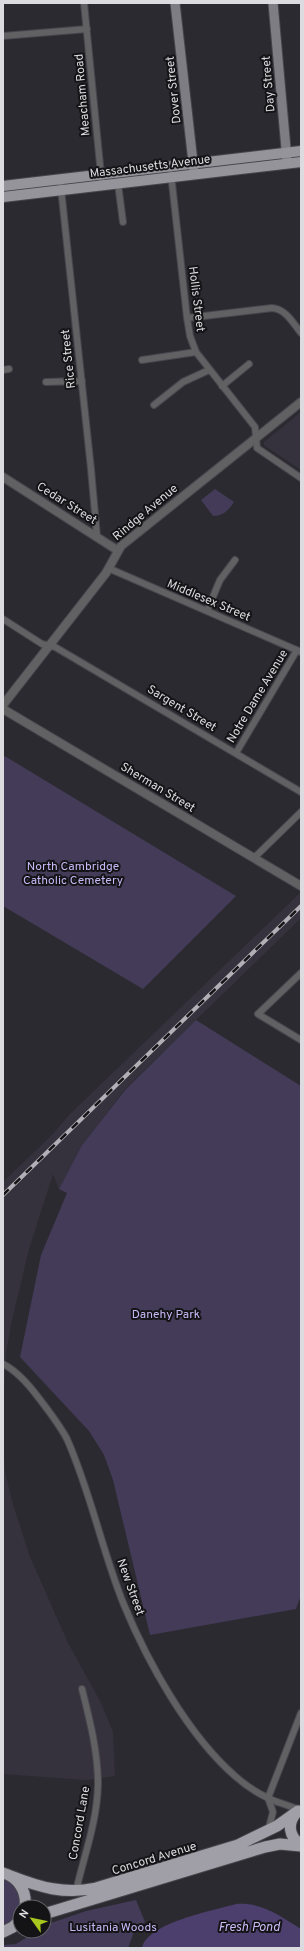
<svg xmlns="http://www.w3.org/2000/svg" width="304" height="1951" viewBox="0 0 304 1951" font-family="Overpass,sans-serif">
<rect width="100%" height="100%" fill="#2c2a31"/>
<path fill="#35323e" d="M301,412V470L264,445V442Z
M301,892V918L126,1088L82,1145L59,1189L53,1174L29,1249L11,1324L6,1353L3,1410V1182L53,1134L69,1115Z
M3,1444L5,1471L12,1501L30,1557L68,1643L100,1701L113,1732L115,1776L87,1780L3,1774Z"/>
<path fill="#433b57" d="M215,489L234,502C229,510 223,516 213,516L201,500Z
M3,755L236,896L143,989L3,906Z
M196,1020L301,1086V1595L296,1609L150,1635L113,1480L104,1455L89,1431L20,1357L41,1255L67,1193L59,1189L82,1145L126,1089Z
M3,1878C25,1889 28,1916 3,1926Z
M136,1900L145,1922L134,1932L128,1948H3V1945L16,1944L37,1931H44V1926L48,1924L86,1911Z"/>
<path fill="#4c3f6d" d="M236,1904C262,1902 280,1916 301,1929V1948H142C148,1922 213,1911 236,1904Z"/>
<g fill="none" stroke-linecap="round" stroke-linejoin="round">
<g stroke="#48464d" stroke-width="8">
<path id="minor" d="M84,3L102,185
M3,36L87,29
M171,174L187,318L190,336L196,352L255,427L257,448L301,478
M60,179L91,469L97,536
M118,184L123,222
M187,318L272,308C286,309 293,323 301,333
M142,360L196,352
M3,370L9,369
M46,382L82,381
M222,386L249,364
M154,405L183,382L209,370
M108,568L301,652
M207,611L220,580L235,560
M3,619L42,644L55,647L301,792
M236,753L297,650
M254,858L301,812
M301,973L258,1014L301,1040
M3,1364C17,1371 29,1385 38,1397C48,1410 59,1424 67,1439C91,1493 102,1551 124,1605C148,1663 188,1735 235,1776C244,1784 257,1793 268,1798C278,1803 289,1805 299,1810
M268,1798L301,1713
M268,1798L273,1812L268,1831
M76,1891C84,1856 97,1822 98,1785C98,1752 90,1721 82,1689"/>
</g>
<g stroke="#48464d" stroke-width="10">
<path id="tertiary" d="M3,477L117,550
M3,705L106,573L121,546L301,402
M3,709L301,886"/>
</g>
<g stroke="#48464d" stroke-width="11">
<path id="secondary" d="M175,3L194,171
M273,3L287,160"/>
</g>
<g stroke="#48464d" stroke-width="12">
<path id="primary" d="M3,186L301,151
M3,197L301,162"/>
</g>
<g stroke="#48464d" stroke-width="13">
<path id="trunk" d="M296,1813C287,1824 289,1837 301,1845
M3,1873C18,1877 27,1891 25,1907
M11,1876C39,1887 65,1895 96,1888L238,1845L277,1826L298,1811
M44,1914L265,1847L280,1844L301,1846
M3,1932L13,1927L20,1920"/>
</g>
<use href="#minor" stroke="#616063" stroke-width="6"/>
<use href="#tertiary" stroke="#616063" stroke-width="8"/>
<use href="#secondary" stroke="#7e7d83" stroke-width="9"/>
<use href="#primary" stroke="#95949b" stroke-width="10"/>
<use href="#trunk" stroke="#a09ea6" stroke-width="11"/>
<g stroke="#b2b0b6" stroke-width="4">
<path id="rail" d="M3,1195L301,906"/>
</g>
<use href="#rail" stroke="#141316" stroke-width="2.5" stroke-dasharray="8" stroke-linecap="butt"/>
</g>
<g text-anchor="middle" stroke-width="4" stroke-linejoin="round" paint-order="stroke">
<g font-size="12" fill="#dcdbe0" stroke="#141316">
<text transform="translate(268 84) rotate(-95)" y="4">Day Street</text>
<text transform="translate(173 90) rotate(-96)" y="4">Dover Street</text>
<text transform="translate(82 95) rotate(-95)" y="4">Meacham Road</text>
<text transform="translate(150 166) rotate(-7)" y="4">Massachusetts Avenue</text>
<text transform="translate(197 299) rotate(83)" y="4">Hollis Street</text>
<text transform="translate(68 359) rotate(-96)" y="4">Rice Street</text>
<text transform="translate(67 503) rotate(32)" y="4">Cedar Street</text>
<text transform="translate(145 512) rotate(-40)" y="4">Rindge Avenue</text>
<text transform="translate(209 600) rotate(23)" y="4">Middlesex Street</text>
<text transform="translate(257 696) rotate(-59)" y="4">Notre Dame Avenue</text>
<text transform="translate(182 708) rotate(31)" y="4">Sargent Street</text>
<text transform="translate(158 787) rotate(31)" y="4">Sherman Street</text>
<text transform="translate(131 1587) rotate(70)" y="4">New Street</text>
<text transform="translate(79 1823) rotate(-80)" y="4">Concord Lane</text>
<text transform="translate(154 1858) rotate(-17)" y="4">Concord Avenue</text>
</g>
<g font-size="12" fill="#c8b9f6" stroke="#141316">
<text x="73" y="870">North Cambridge<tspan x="73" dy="14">Catholic Cemetery</tspan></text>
<text x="166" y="1318">Danehy Park</text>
<text x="113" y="1931">Lusitania Woods</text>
</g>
<g font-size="13" font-style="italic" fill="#c9baf6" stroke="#141316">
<text x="249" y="1931">Fresh Pond</text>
</g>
</g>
<rect width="304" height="1951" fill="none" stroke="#dcdbe0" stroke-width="8"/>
<g transform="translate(32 1919) rotate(303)"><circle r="19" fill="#141316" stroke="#646367"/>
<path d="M0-3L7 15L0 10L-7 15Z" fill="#a7c71e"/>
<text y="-6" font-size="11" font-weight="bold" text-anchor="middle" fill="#dcdbe0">N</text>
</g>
</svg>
